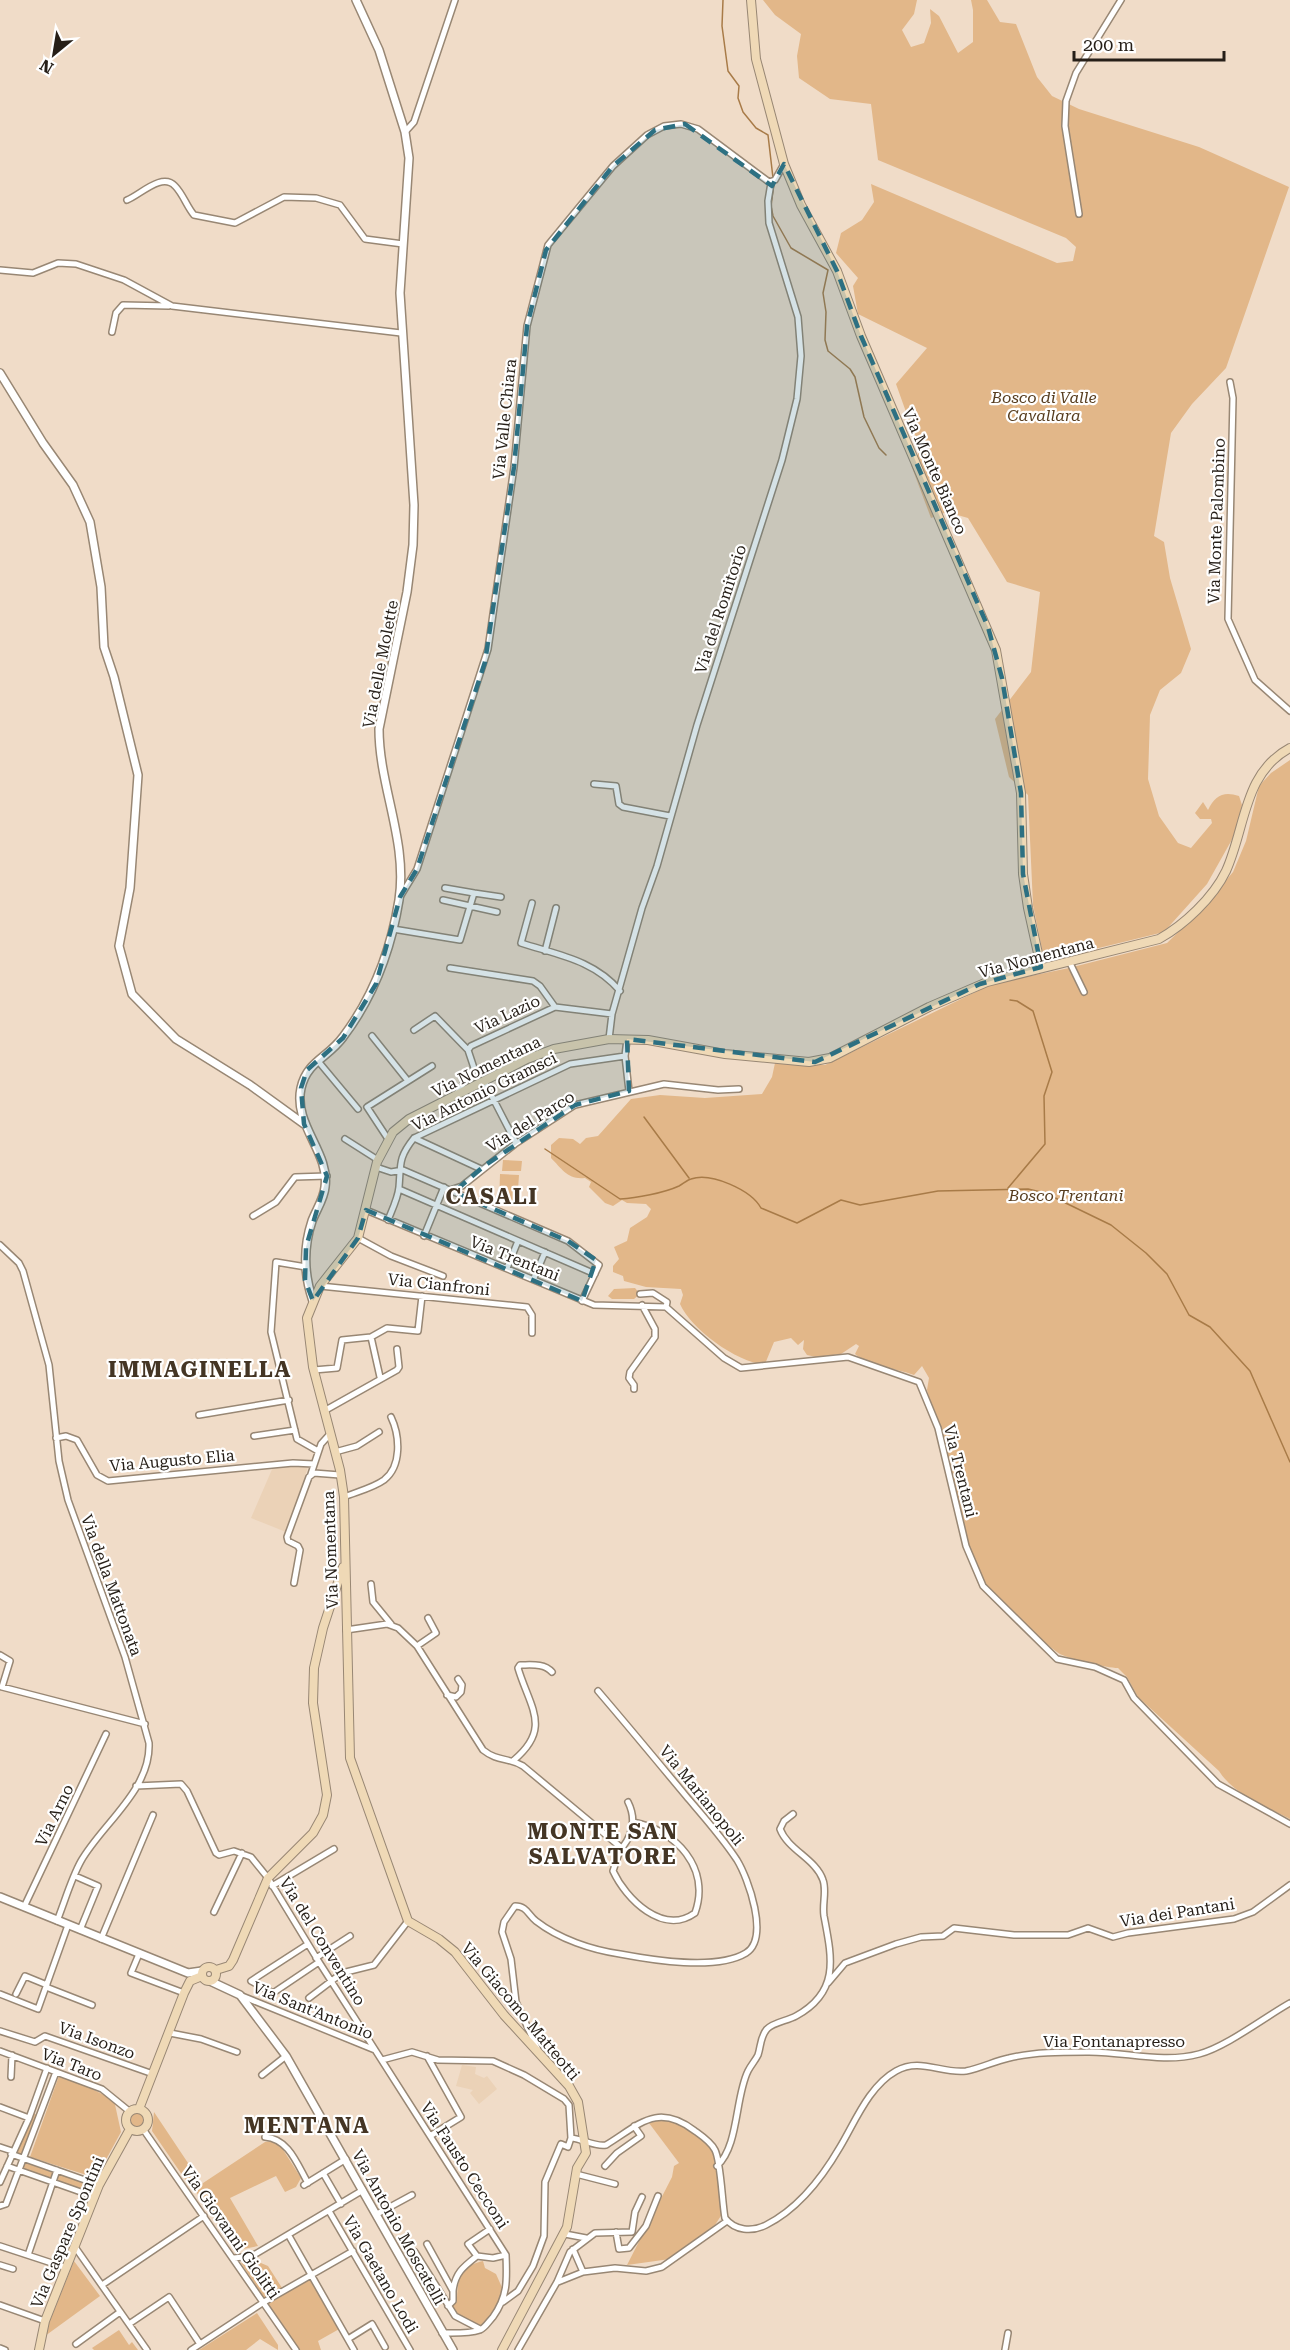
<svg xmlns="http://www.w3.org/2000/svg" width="1290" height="2350" viewBox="0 0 1290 2350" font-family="'Roboto Serif',serif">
<rect width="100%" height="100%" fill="#f0dcc8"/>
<path fill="#ebd2b7" d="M295,1465L308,1467L286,1532L251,1518L273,1467Z
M462,2065L476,2067L475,2074L484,2078L487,2076L497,2089L479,2104L470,2093L473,2090L456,2086Z"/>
<path fill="#e2b789" d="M763,0H917L914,14L902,30L911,47L924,43L931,23L930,9L939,16L958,53L973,42V10L971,0H987L1000,22L1016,24L1037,77L1052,96L1079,109L1199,147L1289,187L1226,368L1192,404L1171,433L1154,536L1164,542L1170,578L1191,649L1181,673L1160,690L1150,715L1148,779L1159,816L1178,843L1191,848L1212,823L1211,819H1200L1195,813L1203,802L1208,810C1215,795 1224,791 1239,796L1242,805L1239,827L1207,884L1164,932L1050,960L1043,954L1033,905L1028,795L1009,777L995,719L1031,672L1040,592L1007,582L968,518L947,512L931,518L911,465L920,451L896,384L927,348L858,314L853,286L858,278L836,253L841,233L862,220L874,202L871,184L1057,263L1073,261L1076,247L1066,238L878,160L871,104L830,99L799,78L797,56L801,34L775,15Z
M1290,760V1819C1266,1806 1234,1795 1219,1771L1138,1697L1127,1677L1118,1668C1107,1668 1070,1659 1060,1654C1046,1646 992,1596 983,1582C965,1553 956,1500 948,1465L951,1461L947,1458L927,1390L929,1378L922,1366L914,1375C895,1368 870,1366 855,1354L859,1346L856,1344L841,1354L816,1357L807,1355L803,1349L804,1340L798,1345L791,1338L774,1342L765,1364C738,1364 690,1328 680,1304L683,1295L681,1289L646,1287L624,1281L623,1276L613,1272V1266L619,1259L614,1247L627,1241L630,1228L647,1217L651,1209L646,1204L627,1203L622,1200L613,1206L605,1203L589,1187L591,1182L585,1178C568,1180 562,1169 551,1158V1145L559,1138L573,1139L580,1144L586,1138L598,1136L631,1099L660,1095L705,1098L762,1094L772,1077L775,1063L825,1065L992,984L1069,968L1167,943L1199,912L1233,872L1246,841L1259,786L1271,773Z
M503,1160L522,1161L521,1171H502Z
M500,1174L519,1175L517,1205H499Z
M635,1288L640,1294L634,1299H612L608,1296L614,1289Z
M60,2073L114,2100L121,2132L96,2178L30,2157Z
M154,2112L196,2175L187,2182L152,2131Z
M128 2120a8 8 0 1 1 16 0a8 8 0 1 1-16 0Z
M33,2113L37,2115L21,2155L15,2153Z
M646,2119L674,2121L713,2147L724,2211L715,2225L670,2259L627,2265L672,2177L674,2166L679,2163Z
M273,2141L282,2148L301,2178L296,2187L285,2192L276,2176L230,2198L258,2246L238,2250L194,2189L265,2142Z
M24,2162L54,2173L51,2180L21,2169Z
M59,2174L94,2187L92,2194L57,2181Z
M249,2258L268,2266L284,2291L311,2275L341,2328L318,2341L321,2350H296L264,2302L269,2299L264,2298L241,2263Z
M74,2261L100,2296L45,2336V2333Z
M483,2261L485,2268L496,2274L504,2292L498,2307L481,2327L456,2314L451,2305L457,2302C457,2280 460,2266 483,2261Z
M257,2313L278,2345V2350L260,2339L246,2350H199Z
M119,2330L129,2345L132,2342L138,2350H94L92,2348Z"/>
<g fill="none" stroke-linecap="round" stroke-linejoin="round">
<path stroke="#a87b48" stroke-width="1.5" d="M723,0L722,26L728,71L739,86L738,98L743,112L756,128L768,135L773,178
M774,183L771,206L773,216L791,248L828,270L823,293L826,312L825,340L828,351L850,369L855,377L864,417L879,448L886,455
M644,1117L689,1178
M545,1149L620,1199C636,1198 664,1193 679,1186C683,1184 687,1180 691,1179C711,1172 751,1190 761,1208L797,1223L841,1200L860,1205L938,1191L1028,1189L1045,1193L1111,1225L1146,1253L1167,1274L1189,1315L1210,1327L1250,1371L1290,1462
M1008,1188L1045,1144L1044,1096L1052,1072L1033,1011L1017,1001L1010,1000"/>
<g stroke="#988774" stroke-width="8">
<path id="minor" d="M405,132L414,122L455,0
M127,200C140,195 162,172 175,186C183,194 187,207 194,215L235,223L284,197L316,198L340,205L365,239L403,244
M1079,214L1065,126L1066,101L1076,73L1121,0
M0,270L33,273L58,263L76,264L124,280L172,306L401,333
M112,332L116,313L123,305L169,306
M1230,382L1233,398L1228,619L1255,680L1290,711
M594,784L616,786L619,804L623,807L670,816
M474,893L501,897
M400,897L417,869L488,649L514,467L527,326L548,245L613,166L647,135L664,126L681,124L698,129L769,182L775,180L784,164
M443,900L497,912
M532,903L521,943C558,955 594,960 620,991
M393,929L460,940L474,893L445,888
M545,951L556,908
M1069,961L1084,992
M450,968L533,981L540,986L555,1007
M414,1030L435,1016L468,1050L474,1068L455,1096
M372,1036L408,1081
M609,1039L612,1014L642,908L657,866L697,725L782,460L797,399L801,356L798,317L769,223L768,201L771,183
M627,1039L625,1056L629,1091
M468,1050L471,1046L555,1007L612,1014
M318,1061L358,1109
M484,1081L516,1143
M414,1138L481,1169
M345,1139L378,1160
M388,1139L367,1107L432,1066
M376,1167L391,1172L403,1170L568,1241L599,1265L582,1301
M399,1189L595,1274
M450,1190L462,1186L515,1144L575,1105L664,1084L718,1090L739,1089
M366,1210L594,1305L666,1307L724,1358L741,1368L848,1357L919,1382L938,1428L966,1546L983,1586L1057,1659L1095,1667L1124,1680L1134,1698L1218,1784L1290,1824
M253,1216L276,1202L295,1177L327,1176
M388,1220C392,1210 398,1198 399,1187C401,1164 398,1158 414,1138L570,1064L625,1056
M424,1236L444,1187
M358,1238L391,1256L443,1276
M0,1245L19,1263L23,1271L49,1365L59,1461L68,1500L125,1657L149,1743C151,1790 102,1824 81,1861C71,1879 65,1901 57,1921
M306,1267L276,1262L271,1332L297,1439L318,1451
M507,1268L518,1241
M534,1278L545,1252
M320,1286L527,1307L532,1315V1333
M640,1294L653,1293L667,1302L666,1307
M314,1370L337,1368L342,1340L371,1337
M380,1377L371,1337L387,1328L418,1331L422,1296
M634,1389V1385L629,1378L630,1372L655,1337V1329L642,1305
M324,1411L397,1370L399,1367L397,1349
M199,1415L289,1400
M254,1436L295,1430
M56,1438L66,1436L77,1440L97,1475L108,1481L293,1463L314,1464
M335,1452L357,1446L379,1432
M311,1474L321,1444L330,1434
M344,1497C356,1492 373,1488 384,1480C402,1466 400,1436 391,1417
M294,1583L300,1550L298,1546L288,1541L287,1537L309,1477L314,1473L340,1475
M371,1584L373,1602L391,1624
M346,1630L387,1624L398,1628L417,1646L483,1750C498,1762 508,1757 523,1766L624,1850
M417,1646L436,1633L428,1618
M0,1655L10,1661L2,1687L145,1724
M447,1695L456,1697L461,1692L462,1685L458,1679
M514,1760C552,1728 530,1708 518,1668L520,1665C531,1665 544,1663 552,1672
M136,1786L181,1784L187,1791L216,1853L219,1855L234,1851L251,1857L268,1878L319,1962L506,2255C507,2280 508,2296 493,2317C489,2321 485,2328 480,2330C468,2334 454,2333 442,2333
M621,1847L613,1871C626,1899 663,1936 695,1913C711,1868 676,1830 633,1822
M622,1848C633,1834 636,1818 628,1802
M75,1876L98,1886L80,1930
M272,1886L334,1849
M24,1907L106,1734
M214,1912L242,1853
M101,1939L153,1815
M308,1944L251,1981L273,1993L319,1962
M139,1954L131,1973L184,1993
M316,1958L350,1936
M828,1983L845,1963L896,1944L921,1937L943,1936L954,1928L1014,1935H1068L1088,1928L1113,1937L1128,1933L1234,1919L1253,1912L1290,1885
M46,1987L92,2005
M0,1994L38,2009L68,1925
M16,1994L25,1976L47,1985
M242,1996L375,2050
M309,1998L342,1973L374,1965L408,1921
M0,2031L35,2042L45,2036L153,2074
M170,2033L201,2039L237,2052
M538,2050L516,2002L511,1959L502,1932L504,1922L515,1906C527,1906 528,1915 536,1921C559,1939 592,1950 620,1954C652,1960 716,1971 746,1953C770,1938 748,1878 737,1860C722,1837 703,1816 686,1796C657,1761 628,1726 598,1691
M0,2051L102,2089L129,2111
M427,2056L461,2117L430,2136
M382,2060L412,2052L438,2060L493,2061L524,2075L564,2099L569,2105L571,2138
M262,2075L286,2056
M11,2077L12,2055
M0,2107L29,2118
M143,2129L296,2350
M265,2137C289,2139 297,2164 308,2183
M0,2147L12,2151
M11,2154L99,2185
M7,2166L95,2197
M605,2166L617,2153L641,2136L634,2126
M717,2166C739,2146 735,2097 748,2071C751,2065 755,2061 758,2055C761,2046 760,2037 767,2029C774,2022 787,2021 796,2016C840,1992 832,1958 824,1916C822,1904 827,1891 823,1880C816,1859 788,1850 780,1829L784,1821L793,1814
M323,2173L341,2204
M576,2174L615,2184
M0,2182L29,2118L47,2068
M304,2185L346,2159
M0,2206L6,2204L56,2072
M329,2211L410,2350
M377,2214L412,2195
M616,2232L619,2249L629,2248L646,2226L658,2196
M565,2234L586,2238
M289,2236L354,2350
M427,2244L453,2291V2301L448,2306
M0,2246L67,2268
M75,2247L147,2350
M573,2249L583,2272
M415,2252L455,2316L480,2329
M28,2255L57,2170
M477,2256L468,2244L490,2229
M234,2258L252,2256L363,2190
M0,2265L13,2269
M558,2282L583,2272L615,2268L646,2271L662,2267L727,2221
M102,2285L204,2216
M453,2291C455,2273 463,2267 477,2256L493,2258L506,2255
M503,2302L518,2291L533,2266L544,2236L545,2182L561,2144L568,2147L571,2138C583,2139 595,2147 606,2145C639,2125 657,2102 695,2131C702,2136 711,2142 715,2150C721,2162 722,2202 725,2218C735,2231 752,2232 766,2225C798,2209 822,2178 840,2147C855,2122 869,2086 896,2071C920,2057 941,2074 966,2071C981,2068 995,2061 1009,2058C1034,2052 1061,2052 1086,2052C1124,2051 1161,2064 1199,2054C1226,2047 1265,2017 1290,2003
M0,2305L45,2321
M129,2324L169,2297L200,2344
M348,2339L372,2324L385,2347
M76,2344L120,2312
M0,2348L5,2350
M191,2350L264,2302L353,2251
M518,2350L557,2282L570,2252L595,2233L632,2232L635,2212L642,2197
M1005,2350L1008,2333"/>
</g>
<g stroke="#988774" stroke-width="10">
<path id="tertiary" d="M0,373L43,443L73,485L90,522L101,587L104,647L114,677L138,775L130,888L119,946L132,994L176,1039L250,1085L304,1124
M313,1301C304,1275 303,1248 312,1221C316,1210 324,1199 325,1187C330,1152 293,1125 301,1088C307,1061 328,1058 343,1037C374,996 391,950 399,900C408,842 379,786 379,729L407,592L413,545L414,505L400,293L409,158L405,132L379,50L356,0
M0,1897L188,1973L202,1971
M210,1981L240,1995L286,2056L453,2350"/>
</g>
<g stroke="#988774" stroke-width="10">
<path id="secondary" d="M751,0L756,59L784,164L801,205L837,271L861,336L996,650L1021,793L1023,874L1028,908L1041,967
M202 1974a7 7 0 1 1 14 0a7 7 0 1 1-14 0Z
M216,1970L229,1966L233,1960L268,1878L313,1833L323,1815L327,1795L313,1703L314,1668L323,1628L343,1567
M126 2120a11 11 0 1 1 22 0a11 11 0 1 1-22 0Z
M139,2109L184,1993L190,1981L202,1976
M39,2350L45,2321L99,2185L130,2129
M502,2350L567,2227L577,2168L586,2153L578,2102L569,2086L504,2015L455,1952L439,1939L408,1921L350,1758L344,1497L340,1470L313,1367L307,1318L320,1286L358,1238L377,1162L393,1132L409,1119L527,1059L554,1049L609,1039L648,1040L725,1054L809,1062L830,1058L929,1007L987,982L1159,939C1184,925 1213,898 1226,871C1246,827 1243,773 1290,748"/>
</g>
<use href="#minor" stroke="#fff" stroke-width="5"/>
<use href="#tertiary" stroke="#fff" stroke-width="7"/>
<use href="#secondary" stroke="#efd9b6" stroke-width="8"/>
</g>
<path fill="#2d7082" fill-opacity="0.2" stroke="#2d7082" stroke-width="4.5" stroke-dasharray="12 8" stroke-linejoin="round" d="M685,124L772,186L784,164L837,271L861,336L988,627L1002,678L1021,793L1023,874L1041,967L980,984L815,1062L627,1039L629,1091L575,1105L484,1166L454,1192L568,1241L596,1260L582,1301L366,1210L358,1238L313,1301L305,1280L306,1247L327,1176L304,1124L301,1088L307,1070L343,1038L376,984L400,897L417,869L485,662L514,467L527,326L546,250L613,166L655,130Z"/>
<g text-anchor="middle" stroke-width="4.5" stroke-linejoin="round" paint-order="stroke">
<g font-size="16" font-style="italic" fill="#573d1f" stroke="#fff">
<text x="1044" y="403">Bosco di Valle<tspan x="1044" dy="18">Cavallara</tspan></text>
<text x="1066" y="1201">Bosco Trentani</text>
</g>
<g font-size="16" fill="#261f18" stroke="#fff">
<text transform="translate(504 419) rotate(-84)" y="6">Via Valle Chiara</text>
<text transform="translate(935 471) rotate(66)" y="6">Via Monte Bianco</text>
<text transform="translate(1216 521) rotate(-88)" y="6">Via Monte Palombino</text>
<text transform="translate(720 609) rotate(-72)" y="6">Via del Romitorio</text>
<text transform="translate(380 664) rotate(-79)" y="6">Via delle Molette</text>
<text transform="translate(1036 957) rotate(-15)" y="6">Via Nomentana</text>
<text transform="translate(507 1014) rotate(-25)" y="6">Via Lazio</text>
<text transform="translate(486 1066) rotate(-26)" y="6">Via Nomentana</text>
<text transform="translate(484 1091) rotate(-26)" y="6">Via Antonio Gramsci</text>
<text transform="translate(530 1121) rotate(-32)" y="6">Via del Parco</text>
<text transform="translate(515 1258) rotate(22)" y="6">Via Trentani</text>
<text transform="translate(439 1284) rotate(6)" y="6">Via Cianfroni</text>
<text transform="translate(172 1460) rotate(-5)" y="6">Via Augusto Elia</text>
<text transform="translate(961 1471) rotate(76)" y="6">Via Trentani</text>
<text transform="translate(330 1550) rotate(-92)" y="6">Via Nomentana</text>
<text transform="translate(112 1585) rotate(70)" y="6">Via della Mattonata</text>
<text transform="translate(702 1795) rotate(51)" y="6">Via Marianopoli</text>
<text transform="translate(54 1815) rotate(-64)" y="6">Via Arno</text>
<text transform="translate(1177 1912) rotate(-9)" y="6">Via dei Pantani</text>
<text transform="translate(323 1941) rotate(58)" y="6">Via del Conventino</text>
<text transform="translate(313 2010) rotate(22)" y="6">Via Sant'Antonio</text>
<text transform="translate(521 2011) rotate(50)" y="6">Via Giacomo Matteotti</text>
<text transform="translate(97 2040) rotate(20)" y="6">Via Isonzo</text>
<text x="1114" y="2047">Via Fontanapresso</text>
<text transform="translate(72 2064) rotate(21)" y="6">Via Taro</text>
<text transform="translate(465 2165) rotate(57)" y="6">Via Fausto Cecconi</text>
<text transform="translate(399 2227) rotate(61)" y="6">Via Antonio Moscatelli</text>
<text transform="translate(67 2232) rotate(-67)" y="6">Via Gaspare Spontini</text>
<text transform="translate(231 2232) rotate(55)" y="6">Via Giovanni Giolitti</text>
<text transform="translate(381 2274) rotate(60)" y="6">Via Gaetano Lodi</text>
</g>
<g font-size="22" font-weight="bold" letter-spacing="1.5" fill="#443524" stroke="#fff">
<text x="492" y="1204">CASALI</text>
<text x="200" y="1377">IMMAGINELLA</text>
<text x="603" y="1839">MONTE SAN<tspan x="603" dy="25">SALVATORE</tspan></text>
<text x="307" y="2133">MENTANA</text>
</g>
</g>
<g transform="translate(54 54) rotate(210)" stroke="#ffffff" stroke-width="4.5" paint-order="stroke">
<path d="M0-4.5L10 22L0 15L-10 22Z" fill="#261f18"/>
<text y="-9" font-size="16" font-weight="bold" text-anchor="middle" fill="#261f18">N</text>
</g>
<path d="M1074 51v9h150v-9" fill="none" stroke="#261f18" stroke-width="3"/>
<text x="1083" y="51" font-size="18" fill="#261f18" stroke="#ffffff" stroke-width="4.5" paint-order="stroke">200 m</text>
</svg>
